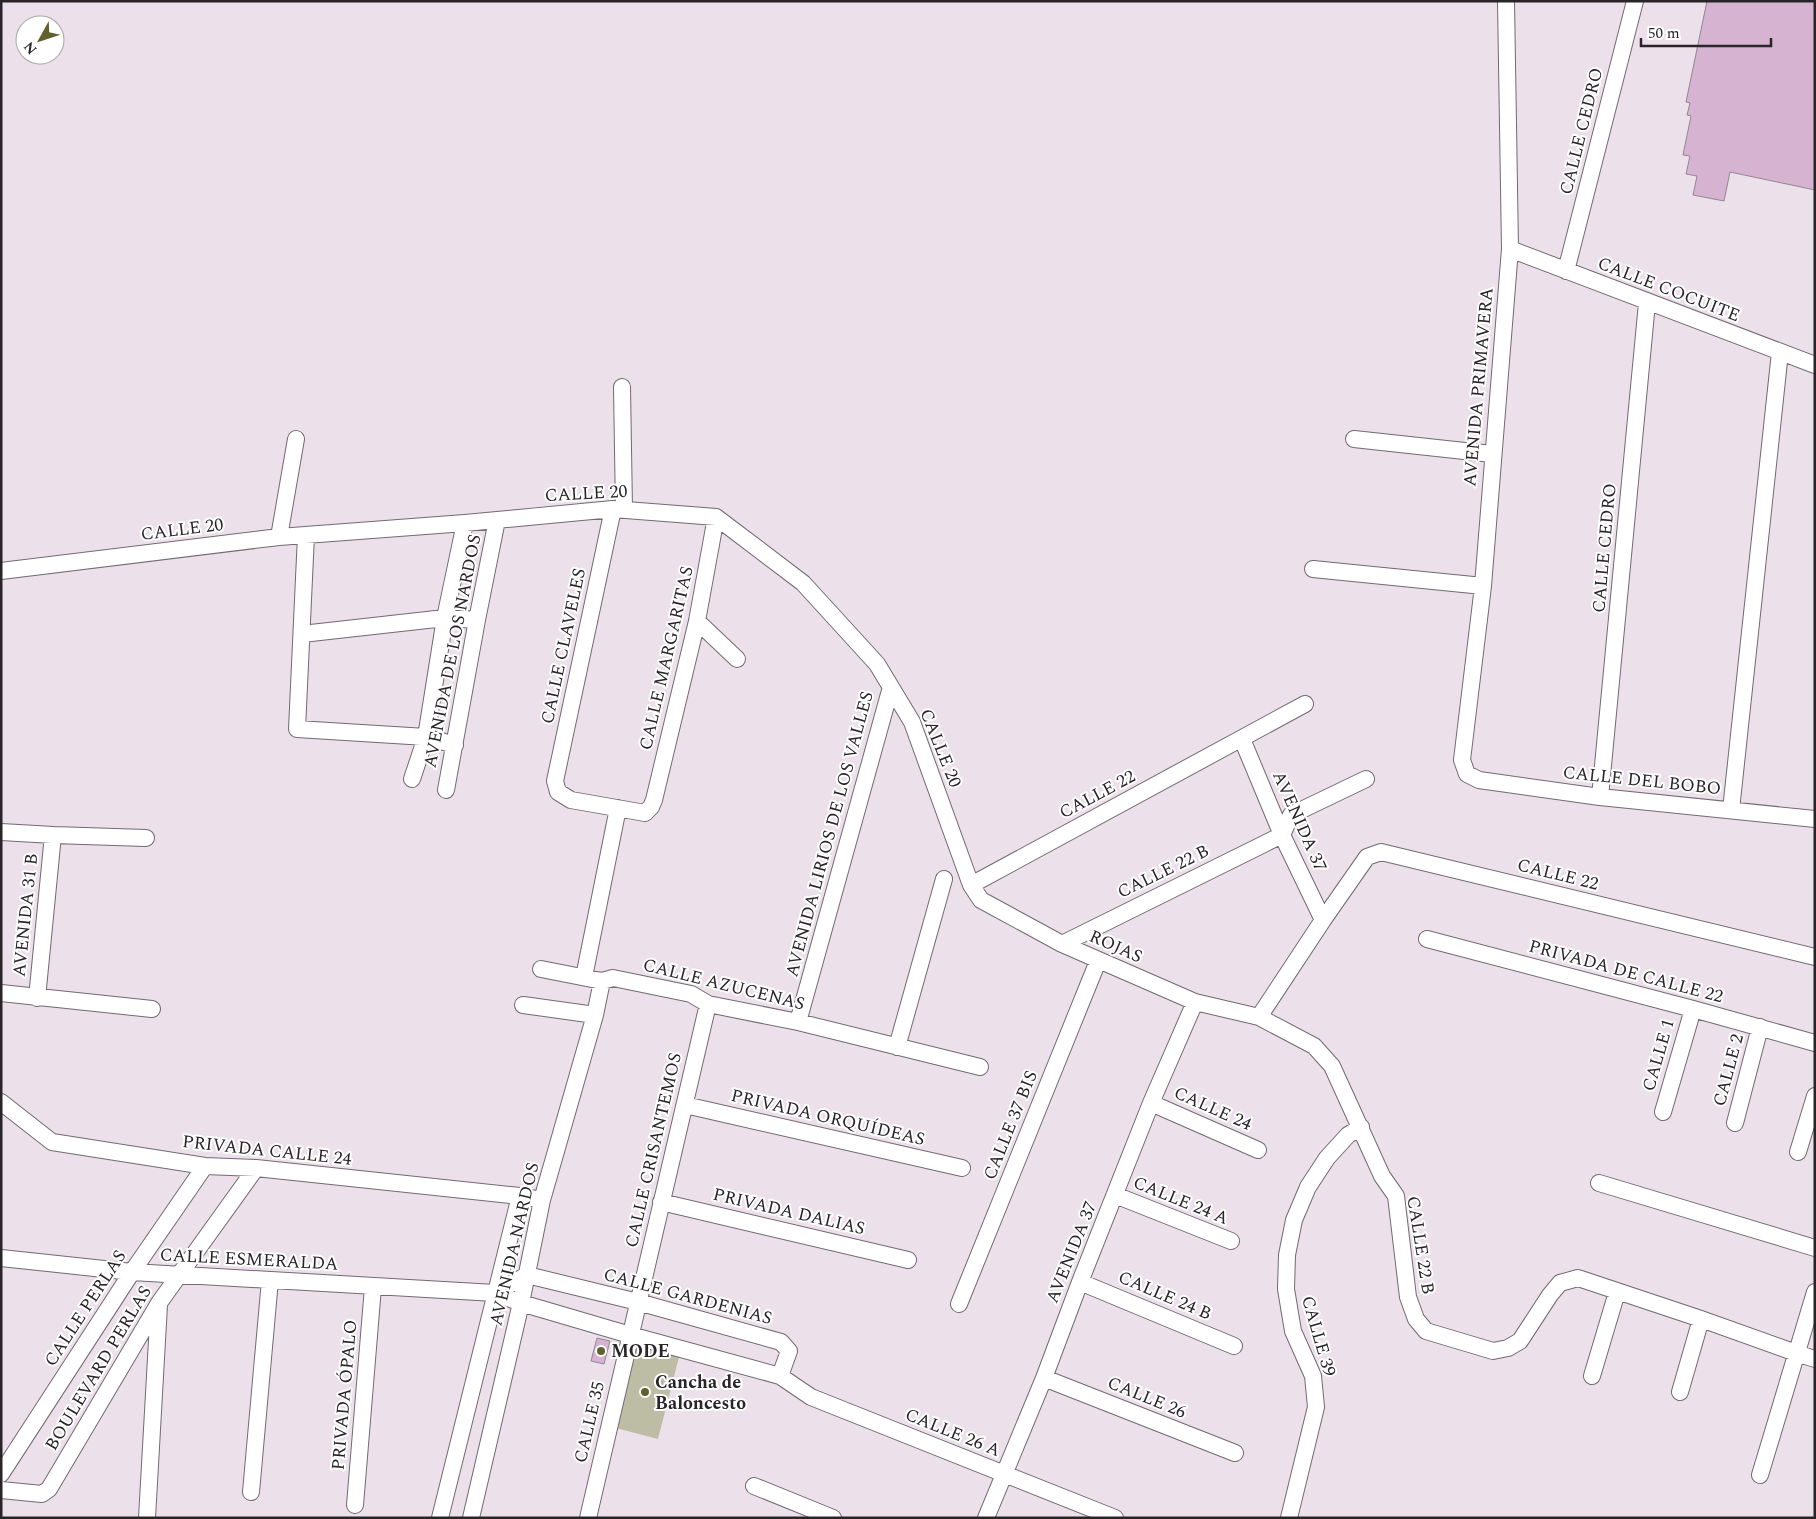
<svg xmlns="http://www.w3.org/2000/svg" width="1816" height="1519" viewBox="0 0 1816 1519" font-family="Spectral,serif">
<rect width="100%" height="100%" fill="#ece0ea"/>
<path fill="#bcbda4" d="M633,1345L679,1357L658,1439L612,1427Z"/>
<path fill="#d5b3d1" stroke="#928790" d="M1707,1H1815V190L1730,172L1724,201L1693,195L1697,176L1686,174L1690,156L1683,155L1691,116L1687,115L1690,103L1686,102Z
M597,1338L610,1341L604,1364L591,1361Z"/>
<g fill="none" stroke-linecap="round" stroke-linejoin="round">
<g stroke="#736972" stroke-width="18">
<path id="minor" d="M1506,1L1510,249L1483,586L1462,760L1467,774L1479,780L1600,797L1815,819
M1510,249L1815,365
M1566,271L1635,1
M622,387L624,510
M1354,439L1492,454
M613,509L555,781L558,792L571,800L645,813L651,807L654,800L697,621L716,517
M306,535L297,729L426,737L455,745
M279,537L296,439
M1313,569L1483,586
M1,571L279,537L465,523L613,509L716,517L803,583L877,664L912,722L971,885L981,900L1062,944L1195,1002L1259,1017L1314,1046L1332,1066L1382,1176L1396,1196L1408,1297L1416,1319L1426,1331L1493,1351L1508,1348L1520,1341L1550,1295L1560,1283L1578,1278L1701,1319L1796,1353L1815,1359
M697,621L737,659
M302,634L445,618L477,620
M1242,739L1282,835L1323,920
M412,779L426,737L445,618L465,523
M446,790L477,620L497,520
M1600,797L1647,303
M1731,810L1780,352
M1,832L53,835L146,838
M971,885L1305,704
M1427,939L1693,1009L1815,1043
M1062,944L1282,835L1291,815L1366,779
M541,969L602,981L613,978L691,994L708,1004L798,1022L980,1067
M584,977L618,808
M1,993L152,1009
M37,998L53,835
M523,1005L595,1015
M1259,1017L1323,920L1367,857L1381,852L1815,957
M798,1022L891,687
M897,1047L944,879
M1,1102L52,1142L205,1166L256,1168L520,1196L542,1200
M1151,1103L1258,1150
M685,1105L962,1168
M1663,1112L1693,1009
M1735,1123L1760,1027
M1798,1152L1815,1096
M1599,1183L1815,1248
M1115,1195L1231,1241
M661,1202L908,1260
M1,1258L132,1272L495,1293L521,1303L630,1335L780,1376L789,1351L781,1342L638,1302L527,1275L495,1293
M1080,1282L1234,1346
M959,1304L1098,961
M780,1376L811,1397L1115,1518
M1592,1376L1617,1292
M1044,1378L1235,1453
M1680,1392L1701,1319
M1,1474L132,1272L205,1166
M1760,1475L1815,1292
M754,1486L833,1518
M1,1490L42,1494L49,1489L159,1303L256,1168
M251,1492L270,1280
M355,1505L373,1287
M147,1518L159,1305
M440,1518L520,1196
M471,1518L521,1303L542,1200L595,1015L602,981
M588,1518L708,1004
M986,1518L1044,1378L1080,1282L1151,1103L1195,1002
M1289,1518L1316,1407L1313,1376L1293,1331L1286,1289L1287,1255L1294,1220L1308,1187L1327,1158L1348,1135L1361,1127"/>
</g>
<use href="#minor" stroke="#fff" stroke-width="16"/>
</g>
<g fill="#62612e" stroke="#fff" stroke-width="2">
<circle cx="601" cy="1351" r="5"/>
<circle cx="645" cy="1392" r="5"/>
</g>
<g text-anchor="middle" stroke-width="4" stroke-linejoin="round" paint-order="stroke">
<g font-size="18" fill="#292428" stroke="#fff">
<text transform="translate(1581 131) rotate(-76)" y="6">CALLE CEDRO</text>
<text transform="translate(1669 289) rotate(21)" y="6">CALLE COCUITE</text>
<text transform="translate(1478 387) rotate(-85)" y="6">AVENIDA PRIMAVERA</text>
<text transform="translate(586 493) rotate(-3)" y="6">CALLE 20</text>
<text transform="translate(182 529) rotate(-7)" y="6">CALLE 20</text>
<text transform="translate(1604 548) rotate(-85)" y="6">CALLE CEDRO</text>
<text transform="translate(563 646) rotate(-78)" y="6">CALLE CLAVELES</text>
<text transform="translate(452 651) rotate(-79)" y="6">AVENIDA DE LOS NARDOS</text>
<text transform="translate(666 658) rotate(-77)" y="6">CALLE MARGARITAS</text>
<text transform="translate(941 748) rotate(68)" y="6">CALLE 20</text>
<text transform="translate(1642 780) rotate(6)" y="6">CALLE DEL BOBO</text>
<text transform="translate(1097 794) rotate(-28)" y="6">CALLE 22</text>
<text transform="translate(1300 821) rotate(66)" y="6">AVENIDA 37</text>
<text transform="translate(829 834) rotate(-75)" y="6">AVENIDA LIRIOS DE LOS VALLES</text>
<text transform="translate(1163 871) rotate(-26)" y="6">CALLE 22 B</text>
<text transform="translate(1558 874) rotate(14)" y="6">CALLE 22</text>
<text transform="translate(25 915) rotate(-84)" y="6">AVENIDA 31 B</text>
<text transform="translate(1116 946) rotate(24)" y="6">ROJAS</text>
<text transform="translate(1626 971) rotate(15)" y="6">PRIVADA DE CALLE 22</text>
<text transform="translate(724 984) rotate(14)" y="6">CALLE AZUCENAS</text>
<text transform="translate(1658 1055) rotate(-74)" y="6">CALLE 1</text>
<text transform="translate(1728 1070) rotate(-75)" y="6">CALLE 2</text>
<text transform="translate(1213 1108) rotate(24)" y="6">CALLE 24</text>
<text transform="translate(828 1117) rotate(13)" y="6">PRIVADA ORQUÍDEAS</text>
<text transform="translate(1010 1125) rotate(-68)" y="6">CALLE 37 BIS</text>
<text transform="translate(267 1150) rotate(6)" y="6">PRIVADA CALLE 24</text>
<text transform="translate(653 1150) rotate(-77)" y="6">CALLE CRISANTEMOS</text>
<text transform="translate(1181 1200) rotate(22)" y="6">CALLE 24 A</text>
<text transform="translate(789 1211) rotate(13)" y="6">PRIVADA DALIAS</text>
<text transform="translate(514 1244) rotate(-77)" y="6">AVENIDA NARDOS</text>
<text transform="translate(1421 1245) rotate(81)" y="6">CALLE 22 B</text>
<text transform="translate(1071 1252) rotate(-68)" y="6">AVENIDA 37</text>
<text transform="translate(249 1259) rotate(3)" y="6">CALLE ESMERALDA</text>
<text transform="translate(1165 1295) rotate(23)" y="6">CALLE 24 B</text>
<text transform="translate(688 1296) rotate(15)" y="6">CALLE GARDENIAS</text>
<text transform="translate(85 1308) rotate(-57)" y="6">CALLE PERLAS</text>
<text transform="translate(1319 1336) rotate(74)" y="6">CALLE 39</text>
<text transform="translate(98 1368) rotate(-59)" y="6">BOULEVARD PERLAS</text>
<text transform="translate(344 1395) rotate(-85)" y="6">PRIVADA ÓPALO</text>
<text transform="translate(1147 1397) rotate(22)" y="6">CALLE 26</text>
<text transform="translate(589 1422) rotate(-77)" y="6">CALLE 35</text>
<text transform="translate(953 1432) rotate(22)" y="6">CALLE 26 A</text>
</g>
<g font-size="18" font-weight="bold" fill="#292428" stroke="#fff" text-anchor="start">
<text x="611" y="1357">MODE</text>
<text x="655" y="1388">Cancha de<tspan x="655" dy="21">Baloncesto</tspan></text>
</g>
</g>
<rect width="1816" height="1519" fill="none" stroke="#292428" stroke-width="5"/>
<g transform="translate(40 40) rotate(230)"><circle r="24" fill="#ffffff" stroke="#a9a7a9"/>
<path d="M0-4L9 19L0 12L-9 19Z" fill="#62612e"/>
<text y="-8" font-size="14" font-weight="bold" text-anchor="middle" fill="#292428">N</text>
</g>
<path d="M1641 38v8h130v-8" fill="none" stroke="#292428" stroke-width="2.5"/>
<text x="1648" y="38" font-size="15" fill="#292428" stroke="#ffffff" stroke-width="4" paint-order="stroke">50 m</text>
</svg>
